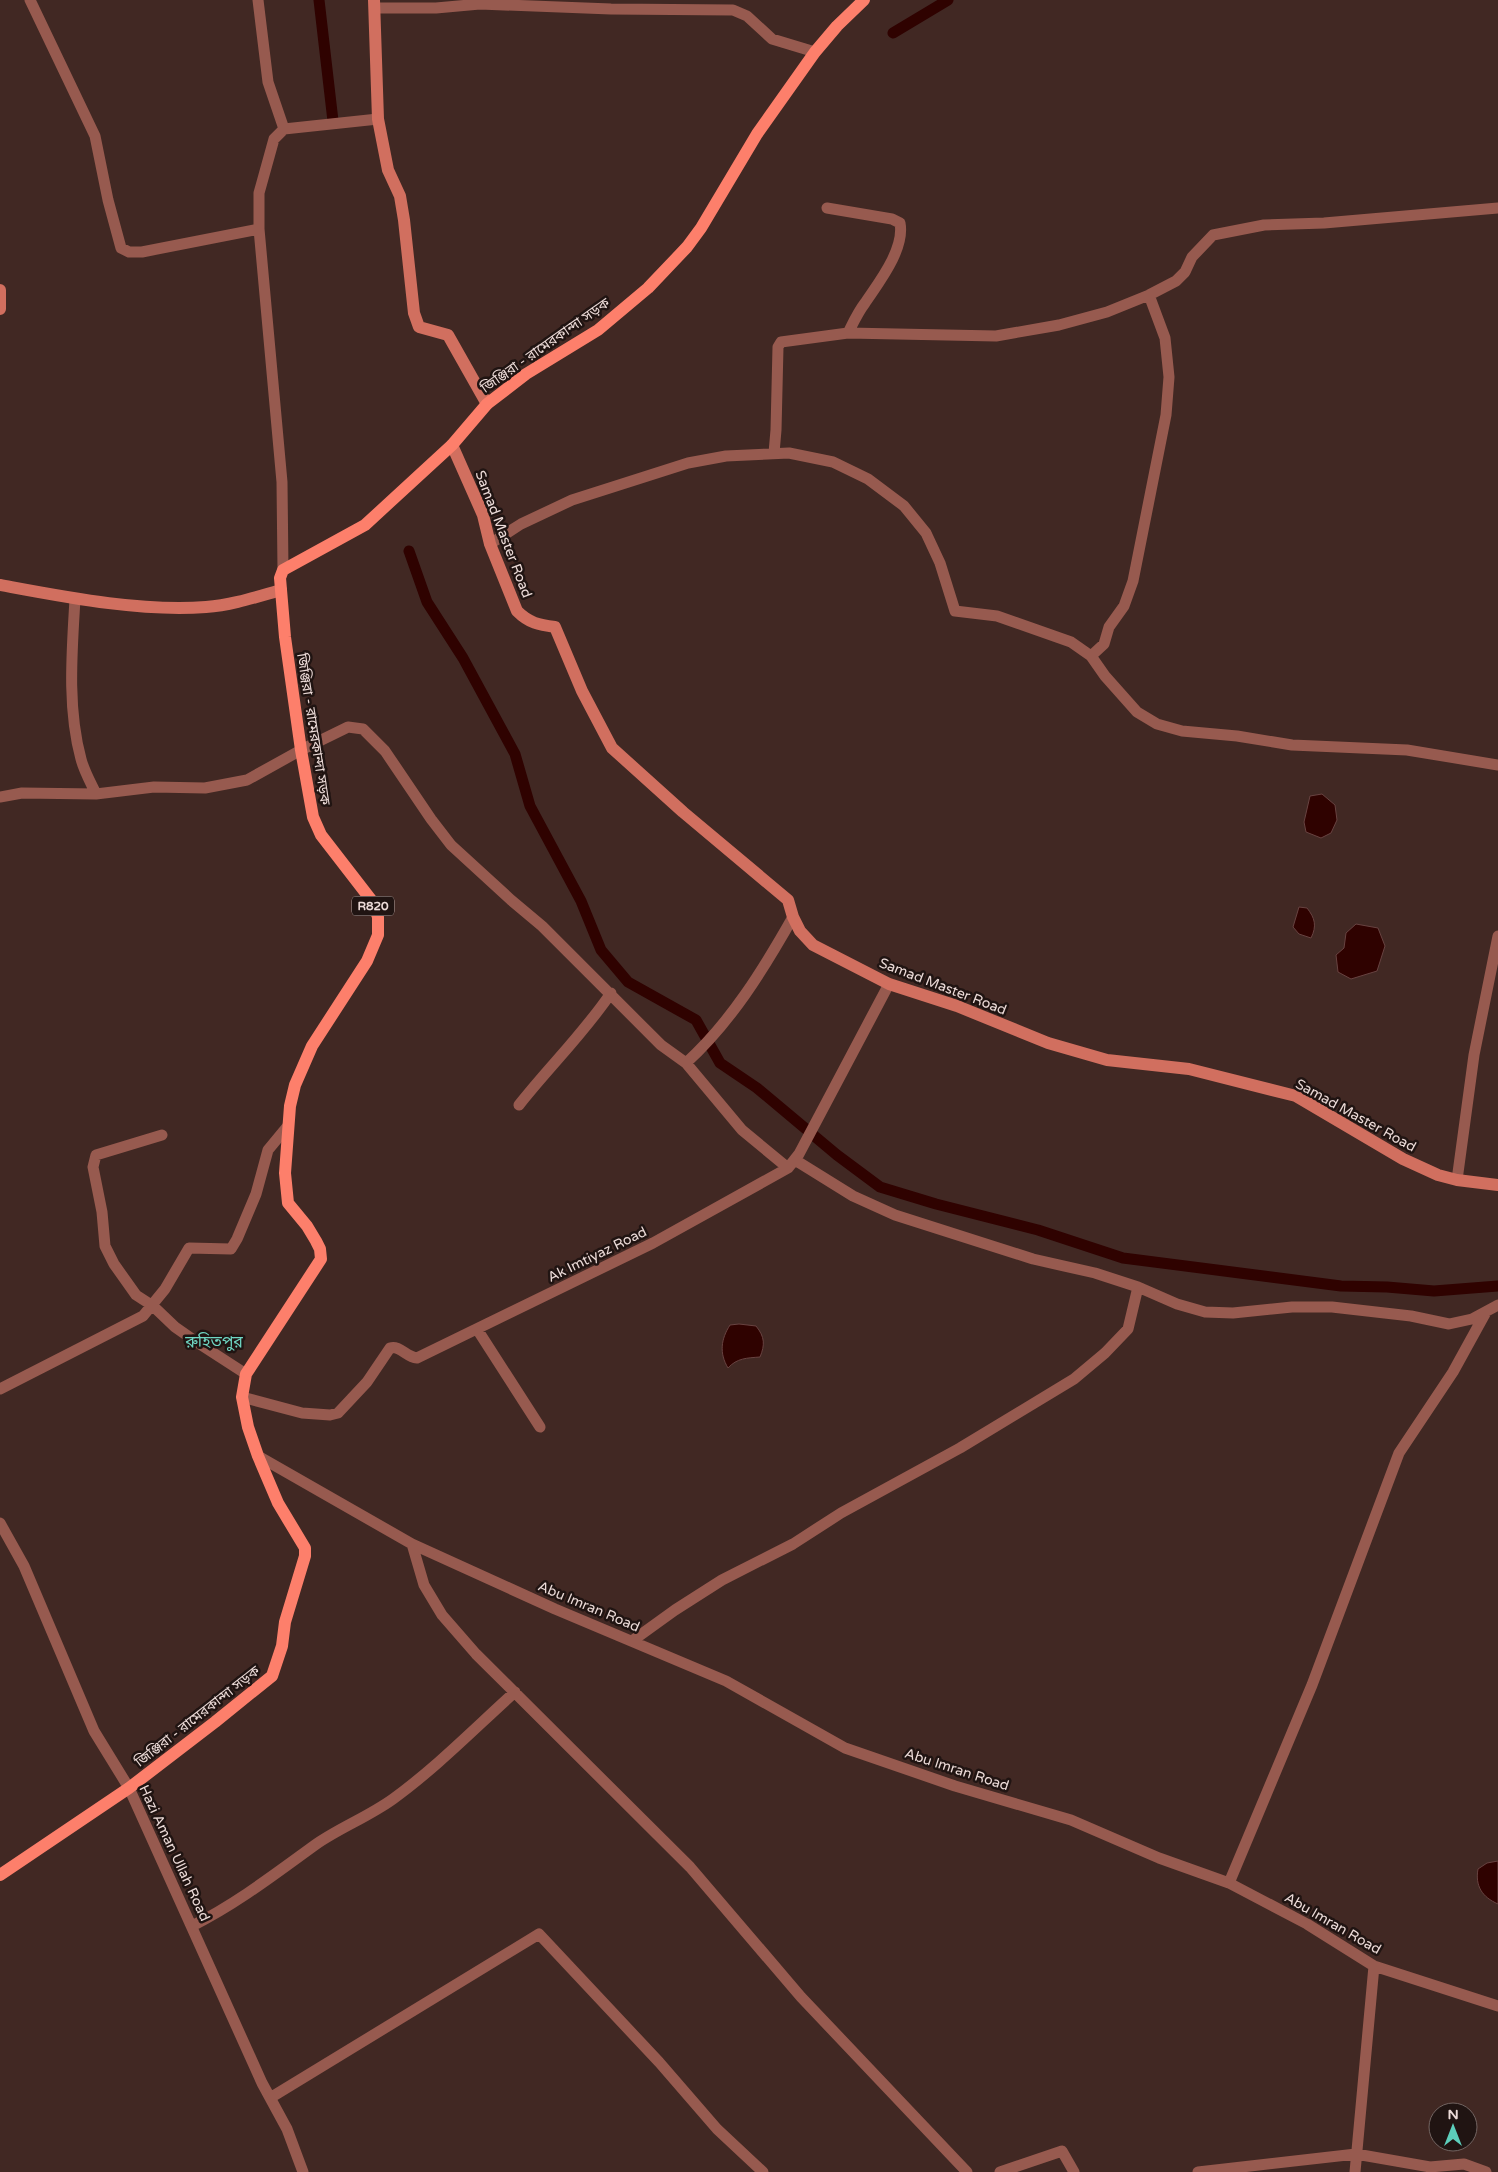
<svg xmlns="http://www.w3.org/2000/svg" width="1498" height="2172" viewBox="0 0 1498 2172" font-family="'Varela Round','Noto Sans Bengali',sans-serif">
<rect width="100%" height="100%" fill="#412823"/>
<path fill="#2f0200" stroke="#684341" d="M1322,794L1335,805L1337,820L1331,833L1321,838L1306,832L1304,822L1310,796Z
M1299,907L1307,908C1315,918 1317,926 1311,938L1299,934L1293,927Z
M1356,924L1378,928L1385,946L1377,971L1351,979L1338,972L1336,955L1344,948L1346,933Z
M739,1324L756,1326C765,1337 765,1345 760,1357C747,1358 737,1358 728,1368C719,1353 721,1339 730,1325Z
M1498,1861V1904C1482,1897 1475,1886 1478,1869L1487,1863Z"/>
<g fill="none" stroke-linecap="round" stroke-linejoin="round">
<path stroke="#2f0200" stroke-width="11" d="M319,0L333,121
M893,33L948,0
M409,551L427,602L463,658L515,754L530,806L581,901L601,950L628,982L696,1020L720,1063L757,1088L837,1155L880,1187L936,1204L1038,1230L1123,1258L1341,1286L1387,1287L1434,1291L1498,1286"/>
<path stroke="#975a4f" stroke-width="11" d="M30,0L95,136L108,200L121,248L129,252H142L259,229
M258,0L268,82L284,129
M375,8H436L480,4L611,9L733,10L747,16L772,39L815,52
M827,208L892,219L900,223C905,249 879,282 865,303C858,312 853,323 848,333
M774,453L776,430L778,347L781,342L848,333L996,336L1059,325L1107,312L1149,295L1176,281L1185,272L1192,257L1213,235L1264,225L1324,223L1498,208
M490,544L521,524L572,500L688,463L726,456L789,453L833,462L868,479L904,506L926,533L940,563L955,611L997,616L1071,642L1091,656L1105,676L1137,712L1157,724L1182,731L1237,736L1292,745L1407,750L1498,765
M283,570L282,482L259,229V193L274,139L284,129L378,119
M75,599C72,651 67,708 81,759C84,771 91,783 96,794
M1091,656L1104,644L1109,627L1124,606L1133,581L1166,415L1169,377L1165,338L1149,295
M0,797L22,793L96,794L154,787L205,788L247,780L301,750L348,727L363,729L385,751L431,819L451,845L511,900L542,926L661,1045L686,1063L742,1130L788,1168
M686,1063C731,1022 763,970 793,917
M519,1105C549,1067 584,1033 611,993
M162,1135L96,1155L93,1167L102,1212L105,1246L114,1264L136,1295L153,1306L175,1327L195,1341L246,1374
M795,1160L853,1196L895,1215L1033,1259L1095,1273L1138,1287
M1457,1180L1474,1055L1498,936
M477,1329L540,1427
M0,1389L143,1316L165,1289L189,1248L231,1249L237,1239L256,1194L268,1150L287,1127
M242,1397L302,1413L330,1415L338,1413L367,1382L390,1348C400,1345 406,1357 417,1358L653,1243L788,1168L799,1154L889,984
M258,1456L412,1544L555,1609L726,1681L845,1748L955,1786L1071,1820L1159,1858L1229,1883L1307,1924L1374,1966L1498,2006
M0,1523L24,1566L94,1731L129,1788L262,2083L287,2129L303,2172
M412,1544L424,1585L442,1615L476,1654L690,1867L801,1997L967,2172
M632,1641L675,1610L722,1580L793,1544L841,1513L960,1448L1074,1379L1105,1353L1128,1329L1138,1287L1177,1304L1205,1312L1233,1313L1292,1307H1332L1411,1316L1449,1324L1472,1319L1498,1305
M1229,1883L1312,1685L1399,1453L1453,1372L1486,1312
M192,1926C236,1904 275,1874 315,1845C339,1828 368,1817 393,1799C437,1767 475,1728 515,1692
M270,2098L539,1934L659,2062L717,2129L763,2172
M1000,2172L1062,2151L1074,2172
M1198,2172L1356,2154L1430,2167L1464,2164L1486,2172
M1355,2172L1374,1966"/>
<path stroke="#d16f5f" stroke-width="12" d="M374,0L378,119L388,170L400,196L404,220L414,313L419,327L448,335L487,404
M0,290V309
M452,445L483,515L490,544L517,611C529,623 539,625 555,627L582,691L612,748L683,812L788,900L793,917L800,931L813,945L889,984L957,1006L1048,1043L1107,1060L1189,1069L1296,1096L1403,1159L1438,1175L1457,1180L1498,1185
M0,585C65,597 140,612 206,607C232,605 256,597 281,590"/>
<path stroke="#fd7f6b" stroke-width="12" d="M0,1875L129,1788L215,1722L272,1676L282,1646L285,1622L305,1556V1548L278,1503L258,1456L248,1427L242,1397L246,1374L321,1259L320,1249L316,1241L307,1226L288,1203L285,1173L290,1106L295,1085L312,1046L367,961L378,935V917L372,901L321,835L313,817L301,750L285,637L280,578L283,570L365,525L452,445L487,404L526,374L598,330L648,288L687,247L701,228L757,134L815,52L837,26L864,0"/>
</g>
<g text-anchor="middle" stroke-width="5" stroke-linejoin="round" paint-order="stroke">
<rect fill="#201412" stroke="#af9f9d" stroke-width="1" x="352" y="896.5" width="42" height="19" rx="4"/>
<g font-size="12" font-weight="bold" fill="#ecdbd8">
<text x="373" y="910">R820</text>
</g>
<g font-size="14" fill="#ecdbd8" stroke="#201412">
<text transform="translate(545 345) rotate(-35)" y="5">জিঞ্জিরা - রামেরকান্দা সড়ক</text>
<text transform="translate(504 534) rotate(69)" y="5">Samad Master Road</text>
<text transform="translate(314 729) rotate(81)" y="5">জিঞ্জিরা - রামেরকান্দা সড়ক</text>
<text transform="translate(943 986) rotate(21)" y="5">Samad Master Road</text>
<text transform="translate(1356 1115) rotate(29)" y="5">Samad Master Road</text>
<text transform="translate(597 1254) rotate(-26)" y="5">Ak Imtiyaz Road</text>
<text transform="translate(589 1606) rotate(23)" y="5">Abu Imran Road</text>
<text transform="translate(197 1716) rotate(-38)" y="5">জিঞ্জিরা - রামেরকান্দা সড়ক</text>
<text transform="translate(957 1769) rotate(18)" y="5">Abu Imran Road</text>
<text transform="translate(175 1853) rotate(65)" y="5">Hazi Aman Ullah Road</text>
<text transform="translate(1333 1923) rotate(30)" y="5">Abu Imran Road</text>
</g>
<g font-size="16" fill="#6fd6c3" stroke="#201412">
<text x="214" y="1347">রুহিতপুর</text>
</g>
</g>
<g transform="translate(1453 2127)"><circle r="24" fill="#201412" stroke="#726461"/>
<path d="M0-4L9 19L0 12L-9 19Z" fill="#5ccebb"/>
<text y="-8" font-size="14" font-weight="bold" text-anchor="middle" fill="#ecdbd8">N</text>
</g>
</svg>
